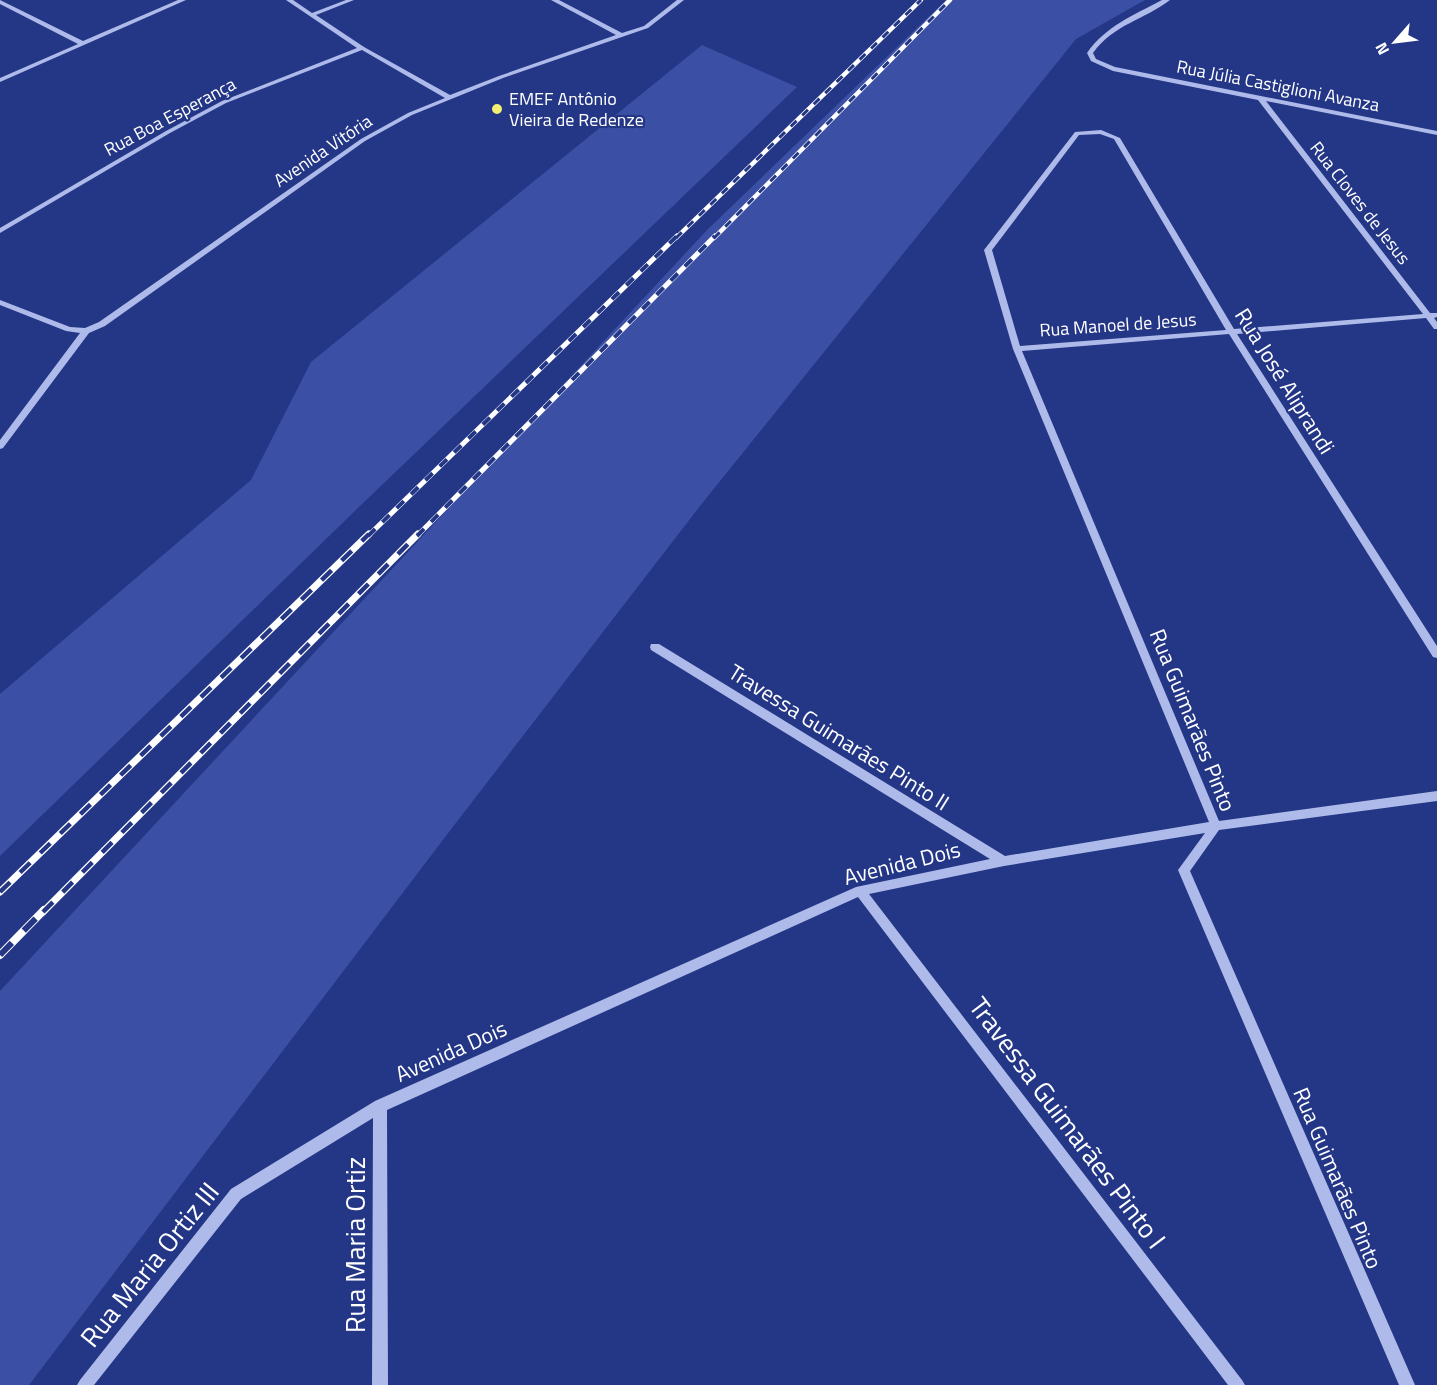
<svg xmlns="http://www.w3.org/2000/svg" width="1437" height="1385" viewBox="0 0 1437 1385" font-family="'Titillium Web',sans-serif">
<rect width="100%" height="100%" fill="#243686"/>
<path fill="#3b50a5" d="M946,0H1145L1076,39L700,506L452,828L29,1385H0V991L707,230Z
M702,45L797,87L360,506L0,856V694L251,480L311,362Z"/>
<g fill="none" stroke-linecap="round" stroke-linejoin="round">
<path fill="#aebae9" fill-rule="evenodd" d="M0,0L83,41L178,0H186L0,82V78L78,44L0,4Z
M286,0H293L312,13L346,0H354L316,15L364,47L450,95L499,76L616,35L551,0H559L622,33L644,26L677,0H684L648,28L503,78L412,115L365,141L105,326L89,333L3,448L0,449V440L80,333L66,331L0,305V300L70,327L85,328L99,322L361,139L408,113L445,98L362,50L226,103L170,133L0,233V228L166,131L222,101L357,48Z
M1162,0H1170C1144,20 1114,24 1093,53L1096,59L1115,67L1437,131V135L1266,101L1430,313H1437V317L1434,318L1437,322V329H1434L1426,318L1237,334L1437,646V658L1433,657L1229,334L1022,351L1219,821L1437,791V801L1219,830L1190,871L1415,1385H1399L1178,870L1205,833L1004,866L869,894L1242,1380L1245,1385H1228L858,897L387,1110L388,1385H372L373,1118L241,1199L94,1385H77L80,1380L231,1189L375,1101L856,887L990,859L651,650L650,647L651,644H659L1005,856L1209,822L1013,349L984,250L1075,132L1101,130L1120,138L1234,329L1423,314L1258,100L1113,71L1091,61L1087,53C1106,26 1134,15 1162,0ZM1100,134L1114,139L1226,330L1020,346L992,250L1079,135Z"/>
<g stroke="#fff" stroke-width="4.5">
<path id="rail-far3" d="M676,238L921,0
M714,238L950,0"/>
</g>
<g stroke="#fff" stroke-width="5">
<path id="rail-far2" d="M368,536L677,236
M417,536L715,236"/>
</g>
<g stroke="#fff" stroke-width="7">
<path id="rail-far1" d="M0,892L369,534
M43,912L418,534"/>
</g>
<g stroke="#fff" stroke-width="8">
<path id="rail" d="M0,955L44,910"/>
</g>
<use href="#rail-far3" stroke="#243686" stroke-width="3" stroke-dasharray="8" stroke-linecap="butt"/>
<use href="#rail-far2" stroke="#243686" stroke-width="4" stroke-dasharray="10" stroke-linecap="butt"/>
<use href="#rail-far1" stroke="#243686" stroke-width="4.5" stroke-dasharray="14" stroke-linecap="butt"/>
<use href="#rail" stroke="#243686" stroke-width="6" stroke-dasharray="17" stroke-linecap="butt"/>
</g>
<circle fill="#f3ef72" stroke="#243686" stroke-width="2" cx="497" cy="109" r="6"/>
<g text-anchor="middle" stroke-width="4.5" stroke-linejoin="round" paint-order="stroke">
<g font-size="18" fill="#fff" stroke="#243686">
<text transform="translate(1278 86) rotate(11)" y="6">Rua Júlia Castiglioni Avanza</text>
<text transform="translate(170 117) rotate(-28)" y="6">Rua Boa Esperança</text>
<text transform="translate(323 151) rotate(-34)" y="6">Avenida Vitória</text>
<text transform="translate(1360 203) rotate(52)" y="6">Rua Cloves de Jesus</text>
<text transform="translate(1118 325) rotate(-4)" y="6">Rua Manoel de Jesus</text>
</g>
<g font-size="18" fill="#fff" stroke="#243686" text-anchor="start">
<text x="509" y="105">EMEF Antônio<tspan x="509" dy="21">Vieira de Redenze</tspan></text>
</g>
<g font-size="22" fill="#fff" stroke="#243686">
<text transform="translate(1285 381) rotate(58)" y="8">Rua José Aliprandi</text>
<text transform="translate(1193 720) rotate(68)" y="8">Rua Guimarães Pinto</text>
<text transform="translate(839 737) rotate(32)" y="8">Travessa Guimarães Pinto II</text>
<text transform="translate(902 863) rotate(-14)" y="8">Avenida Dois</text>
<text transform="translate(451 1051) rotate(-24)" y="8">Avenida Dois</text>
<text transform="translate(1338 1178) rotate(67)" y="8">Rua Guimarães Pinto</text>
</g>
<g font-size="27" fill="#fff" stroke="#243686">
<text transform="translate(1067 1123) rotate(53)" y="9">Travessa Guimarães Pinto I</text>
<text transform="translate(356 1245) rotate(-90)" y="9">Rua Maria Ortiz</text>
<text transform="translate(150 1265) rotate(-51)" y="9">Rua Maria Ortiz III</text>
</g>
</g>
<g transform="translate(1395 42) rotate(242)" stroke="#243686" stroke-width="4.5" paint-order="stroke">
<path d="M0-4.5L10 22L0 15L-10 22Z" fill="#ffffff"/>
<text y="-9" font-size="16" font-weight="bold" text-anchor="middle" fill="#ffffff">N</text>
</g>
</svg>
